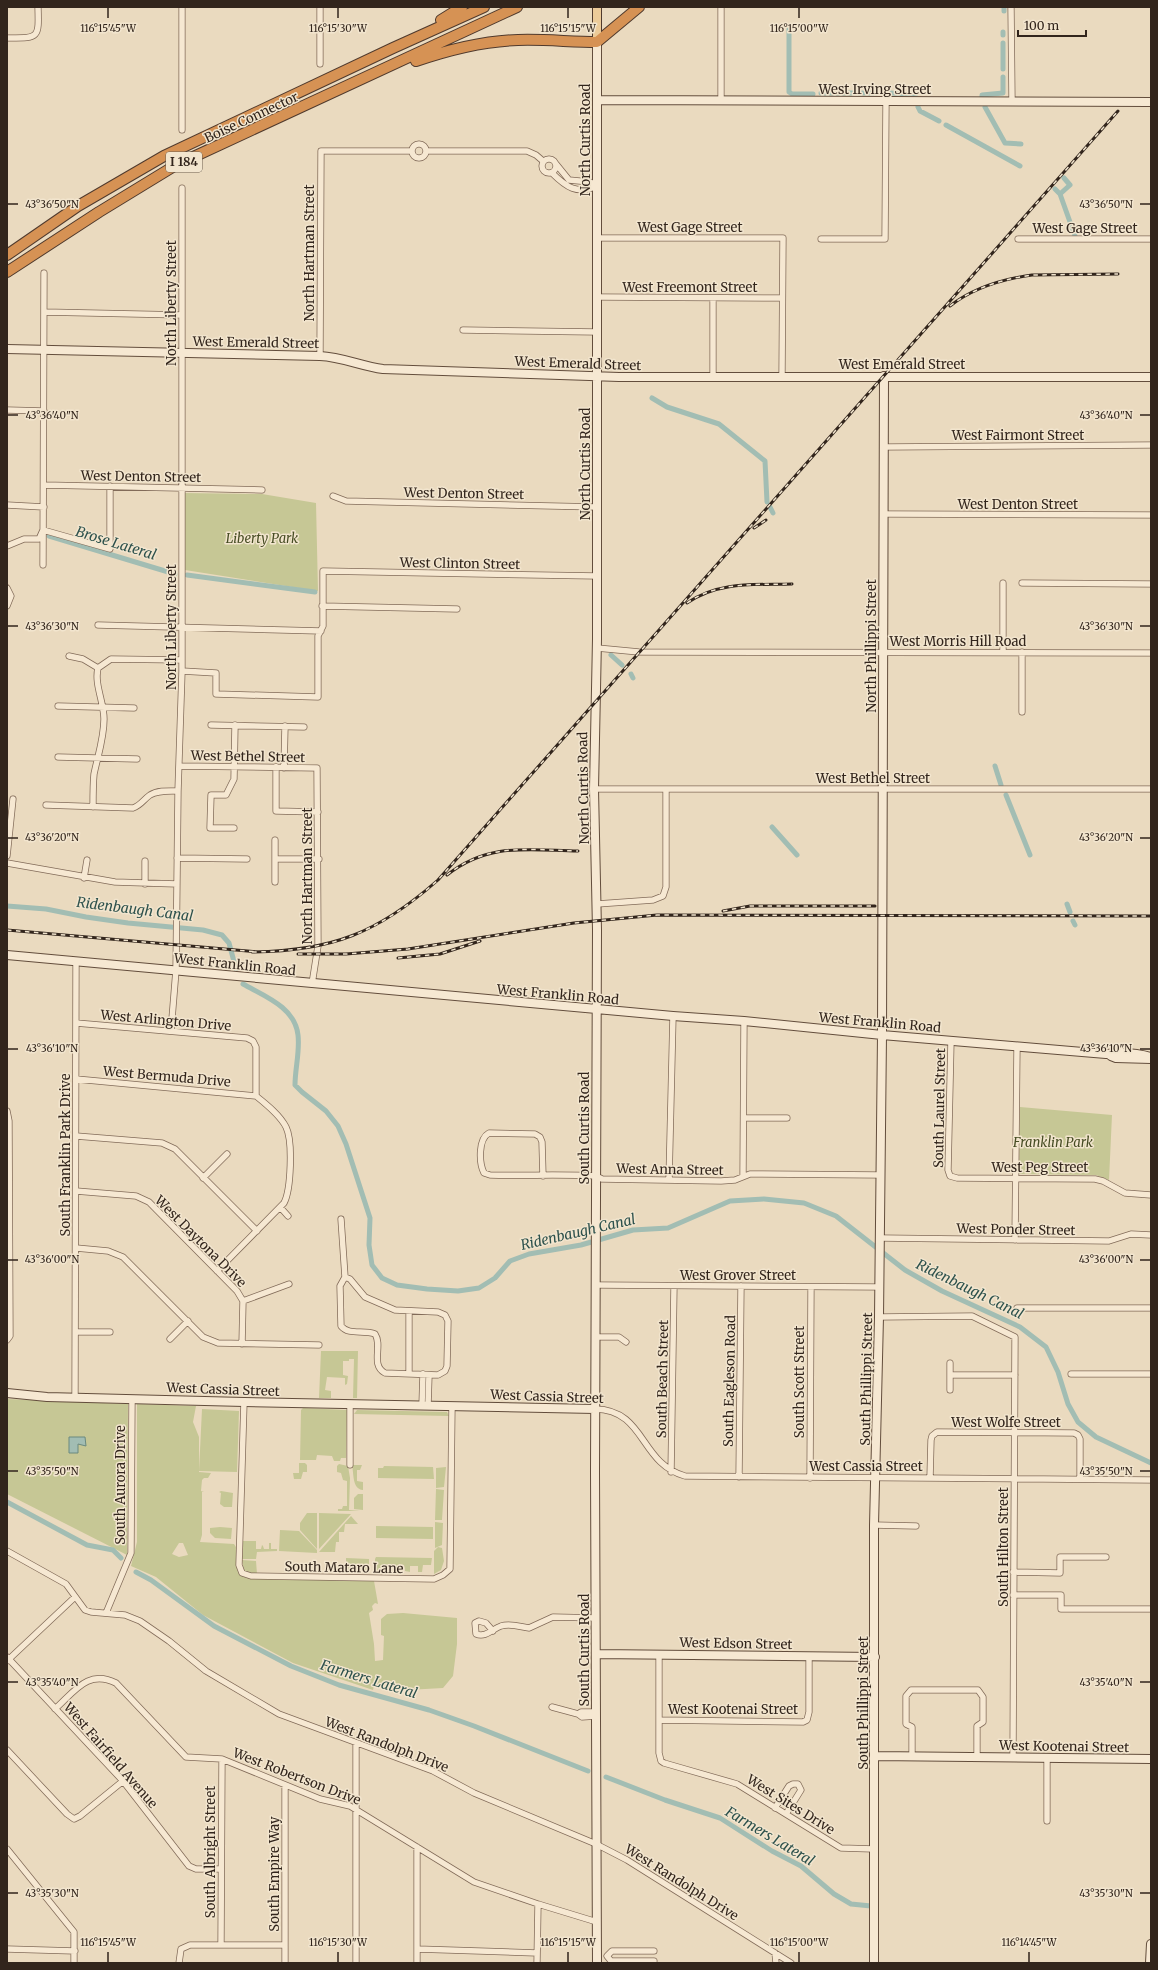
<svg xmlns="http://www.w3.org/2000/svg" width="1158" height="1970" viewBox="0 0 1158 1970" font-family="Merriweather,serif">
<rect width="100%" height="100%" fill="#eadabf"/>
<path fill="#c6c795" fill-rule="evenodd" d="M184,493L262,494L316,503L318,591L185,570Z
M1020,1107L1112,1115L1109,1180L1096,1175L1019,1174Z
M321,1351H358L357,1398H353L354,1359H349V1361H343V1375L348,1376L347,1384L345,1385V1378L327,1377L325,1390L331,1391V1398H319Z
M7,1399L128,1404L127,1555L7,1494Z
M137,1404L196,1406L193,1422L199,1437V1472L211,1473L208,1478H204L202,1480L201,1491L204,1492H202V1535L200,1542L234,1544C243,1554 228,1573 249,1578L374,1581L378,1604L375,1603L372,1606L373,1610L369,1613L374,1644L375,1661L383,1660L384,1636L381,1635V1619L387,1614L403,1613L457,1618V1644L453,1676L443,1688L407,1690L374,1686L373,1690L293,1663L203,1615L156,1577L131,1566L137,1542ZM179,1543H183L188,1555L179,1557L172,1554Z
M303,1408L347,1410L346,1458H341L340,1461H334L332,1456L317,1455L316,1460H300L301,1410Z
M202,1409L239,1411L237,1472L199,1471Z
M357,1410L447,1412L449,1416L354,1414Z
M299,1463H305L307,1465V1472H303L301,1479H294L293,1473H299Z
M339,1464L348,1466L350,1478L349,1510L360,1511H338V1509H342L343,1506H347V1481L343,1480L341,1473L337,1472V1466Z
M352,1465H362L360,1470H357V1481L363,1482V1490C352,1489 354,1474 352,1465Z
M384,1466L433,1467L434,1479L378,1478V1468H383Z
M446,1467L444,1487L436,1488V1468Z
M436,1489L444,1490L442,1520H435Z
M221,1491L233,1493L232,1507H224L220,1504L221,1493L219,1492Z
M358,1494H363V1510L354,1509V1498Z
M307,1513H317V1549L300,1530V1523Z
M319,1513L351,1514L319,1549Z
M351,1516L358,1524H345L344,1532H339V1542H336L335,1552H319Z
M435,1522L443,1523L442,1545L435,1548Z
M376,1526L433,1527V1539L376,1538Z
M220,1527L232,1528L231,1539L215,1538L210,1533V1528Z
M280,1530L299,1531L317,1550V1553L279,1551Z
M243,1541H256V1549H261L262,1545L263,1546L264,1549H269V1543H271V1549H277V1551L257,1552L256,1559H242Z
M438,1547L442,1548L444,1561L441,1570L434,1574V1551Z
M376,1557L432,1558L431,1565H423L422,1572H418V1566H410V1572L405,1571L404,1565L399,1564V1566H391L389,1571H387L386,1568H379L378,1571L375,1570V1559Z
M346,1558L369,1559V1572L346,1571Z
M242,1560L256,1561L257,1574H249L244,1571Z"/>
<path fill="#a2bdb3" stroke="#6a897f" d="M69,1437H85L86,1446L78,1444V1453H69Z"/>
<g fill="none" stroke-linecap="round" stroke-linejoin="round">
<path stroke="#a2bdb3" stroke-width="5" d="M1004,11V7
M789,29V92L792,94H813
M1003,35V32
M1003,69V43
M821,93H853
M857,93H876
M889,93L914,94L915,96
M982,97V95L1003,93V77
M918,107L920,111L939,121
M985,107L1005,143L1021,144
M946,125L1020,166
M1055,189L1060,194L1075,236
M1060,194L1070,185L1064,178
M652,398L667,407L719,424L765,461L767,502
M770,507L773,513
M49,536L175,574
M187,575L315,592
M611,655L622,665
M631,674L633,678
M995,766L1001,785
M1006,795L1030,855
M772,827L797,855
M1067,904L1070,912
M7,906L46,909L86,917L128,923L203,930L222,935L229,943L236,969
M1073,921L1075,925
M243,984C264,996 295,1007 298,1035C300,1051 295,1069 295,1085L302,1092L326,1111L338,1126L346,1144L370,1218L369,1245L372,1265L382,1278L397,1285L427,1289L458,1291L479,1288L495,1278L510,1261L529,1254L581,1245L633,1230L668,1228L730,1201L764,1199L804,1203L836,1216L905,1270L942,1291L1020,1327L1046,1347L1058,1372L1068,1404L1078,1422L1096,1437L1151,1463
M7,1502L87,1545L113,1550L121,1558
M136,1572L151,1580L214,1626L291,1666L339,1685L429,1710L474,1726L588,1771
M606,1777L665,1800L720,1818L772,1851L801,1866L834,1894L851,1904L871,1906"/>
<g stroke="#826b59" stroke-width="7">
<path id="street" d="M1011,7L1012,101
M7,38C39,38 39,39 38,7
M320,64V7
M721,101V7
M182,130V7
M412 151a7 7 0 1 1 14 0a7 7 0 1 1-14 0Z
M426,151H527L536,155L543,161
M542 166a7 7 0 1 1 14 0a7 7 0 1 1-14 0Z
M556,164L569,180L590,182L597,186
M552,173C566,187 577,195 597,186
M597,238H783L782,376
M821,239H885L886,101
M1018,239H1151
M597,297L782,298
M44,312L182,315
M463,330L597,332
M320,356L321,151H411
M713,376V298
M7,410L44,411
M885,447L1151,445
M44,485L262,490
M333,496L346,501L596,507
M7,505L44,507
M884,514L1151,515
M7,546L24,539H39L43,530L110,549V486
M43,565L44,273
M1003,583V652
M1022,583L1151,584
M7,588L11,596L7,606
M322,606L457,609
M98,625L321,631
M597,648L639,652L1151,653
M1022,652V712
M69,656L83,659L98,668
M182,671L216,673V694L318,697V636L323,626V571L597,576
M58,706L134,708
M211,725L304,727
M58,757L137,759
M179,766L317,768L318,946L312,984
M276,767V811L318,812
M284,768L285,726
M594,789H1151
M46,805L133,808C141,805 143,800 150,795C158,790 169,791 178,791
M93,807C93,796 93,784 94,774C98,755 104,738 104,719C104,702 94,684 98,668L111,659L182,660
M234,828H210L211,795H226L234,779L235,725
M275,840V882
M7,856L13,799
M177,858L247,859
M275,859H319
M7,863L115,882L177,884
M84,878L87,860
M145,884V861
M597,904L653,900L663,896L666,887V789
M76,1023L247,1038L253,1041L256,1047V1096C266,1104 280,1115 286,1127C293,1141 291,1190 284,1203L217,1271
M171,1031L176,970L178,791L182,671V188
M951,1041L948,1170L950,1176L957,1178L1095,1179L1103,1181L1125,1193L1151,1195
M76,1079L256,1096
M7,1111L9,1121L10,1336L7,1340
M744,1118H787
M76,1136L162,1143L175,1149L257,1231
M543,1176L542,1142L540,1137L535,1134L489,1133C478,1139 479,1163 484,1173L490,1175C525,1176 561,1174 596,1176L602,1179L721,1181L735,1180L750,1174L880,1175
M743,1176L744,1021
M203,1178L227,1154
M669,1180L673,1016
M76,1191L136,1196L149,1202L237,1291L243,1301L242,1344
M280,1207L288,1216
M341,1219L345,1277L340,1286L341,1326C349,1336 364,1329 375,1334C383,1346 370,1365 385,1373L438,1375L445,1371L447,1366L448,1321L445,1315L438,1312L395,1310L365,1297L350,1279L345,1277
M880,1238L1109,1241L1131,1234L1151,1235
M1015,1240L1017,1047
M76,1248L108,1251L123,1257L203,1337L218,1343L319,1345
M596,1285L880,1287
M243,1301L289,1284
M1017,1308H1151
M879,1317L972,1316L1015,1337L1013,1758
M76,1332H110
M596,1337H619L626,1342
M170,1339L188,1321
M409,1374V1311
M1071,1374H1151
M950,1375H1015
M950,1390V1363
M75,1397L76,961
M244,1402L239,1565L242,1573L251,1576L434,1579L443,1575L450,1569L452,1406
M422,1405L423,1374
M428,1405L429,1375
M595,1409C646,1410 639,1463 685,1476L1151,1480
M350,1465V1404
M671,1472L674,1286
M739,1477L741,1286
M810,1478L811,1287
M930,1478L931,1440L932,1436L937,1432L1074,1433L1078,1435L1080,1439V1479
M874,1525L916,1526
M7,1551L66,1584L85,1610L91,1612L125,1615L140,1621L169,1641L206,1671L279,1714L433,1771L474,1793L596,1844L627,1860L791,1963
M1013,1572L1060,1573V1557H1106
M1013,1595H1061V1609H1151
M106,1613L131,1553L132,1399
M493,1631L486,1623L479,1621L475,1623L476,1634C486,1638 492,1629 501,1626C511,1623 521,1627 529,1628L553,1617L596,1618
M659,1654V1753L661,1761L664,1763L737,1784L841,1848L874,1849
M7,1657L123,1781L189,1866L196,1869H221
M7,1661L75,1597
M552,1707L578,1714
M55,1709C75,1691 88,1669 116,1683L186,1757L222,1759L320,1799L350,1806L474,1882L538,1904L597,1922
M596,1712H581L578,1714L582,1717L596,1716
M659,1720L803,1722L807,1720L809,1712V1656
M356,1743V1963
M7,1750L67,1814L74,1819L80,1816L123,1781
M912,1757V1727L906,1724V1696L911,1690H978L983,1697V1722L977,1726V1758
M285,1785V1963
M775,1808L789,1786L793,1784H798L801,1790L786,1814
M1047,1821V1758
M417,1847V1963
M7,1849L74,1932V1963
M221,1945L222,1759
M7,1949L75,1951
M417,1949L537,1953
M654,1951H612L607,1956L611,1961H654
M775,1953L776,1963
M179,1963L181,1949L190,1945H285
M537,1963L538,1904"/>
</g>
<g stroke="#634d3c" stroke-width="10">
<path id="secondary" d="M597,42V639L594,789L597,930L595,1472L597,1963
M598,100L1151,102
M7,349L320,356C342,357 361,366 383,369L619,377H1151
M7,955L673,1016L744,1021L882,1035L1106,1054C1121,1052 1137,1053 1151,1057
M1111,1056L1116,1058L1151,1059
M7,1393L47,1397L244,1402L595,1409
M596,1654L875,1657
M875,1756L1151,1759
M874,1963V1525L879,1317L882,1035L884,376
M1150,1963L1151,1944"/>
</g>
<g stroke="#503a2d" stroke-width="10">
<path id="primary" d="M597,7V42"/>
</g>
<g stroke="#503a2d" stroke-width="12">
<path id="highway" d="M441,20L462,7
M416,61C448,50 484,41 518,40C544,39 571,42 597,42L639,7
M7,255L78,206L164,156L393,48L484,7
M7,272L99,212L176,165L517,7"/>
</g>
<use href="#street" stroke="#f6e8d2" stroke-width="5.5"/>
<use href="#secondary" stroke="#f6e8d2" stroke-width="8"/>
<use href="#primary" stroke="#eccb99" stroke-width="8"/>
<use href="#highway" stroke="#d69254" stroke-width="10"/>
<g stroke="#32251c" stroke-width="3">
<path id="rail" d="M950,306C973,288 1003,279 1032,275L1118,274
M754,528L766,520
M687,603C719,581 755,585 792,584
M447,875C489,842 528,850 578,851
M723,911L750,906H875
M7,930L258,952
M252,952C332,951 378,933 438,880L1118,111
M298,954H346L408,949L574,923L657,915L1151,916
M398,958L440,954L480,941"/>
</g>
<use href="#rail" stroke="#f2e5ce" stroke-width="1.5" stroke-dasharray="4.5" stroke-linecap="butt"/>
</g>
<path fill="none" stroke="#32251c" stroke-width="1.5" d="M108,8V18M338,8V18M568,8V18M799,8V18M8,204H18M1140,204H1150M8,415H18M1140,415H1150M8,626H18M1140,626H1150M8,838H18M1140,838H1150M8,1049H18M1140,1049H1150M8,1260H18M1140,1260H1150M8,1471H18M1140,1471H1150M8,1682H18M1140,1682H1150M8,1893H18M1140,1893H1150M108,1952V1962M338,1952V1962M568,1952V1962M799,1952V1962M1029,1952V1962"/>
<g text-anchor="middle" stroke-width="3" stroke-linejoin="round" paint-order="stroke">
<rect fill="#f2e5ce" stroke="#6c5f51" stroke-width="1" x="166" y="152" width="36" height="20" rx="3"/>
<g font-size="12" font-weight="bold" fill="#32251c">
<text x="184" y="166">I 184</text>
</g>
<g font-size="13" fill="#32251c" stroke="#f2e5ce">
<text x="875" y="94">West Irving Street</text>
<text transform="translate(251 117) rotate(-25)" y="5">Boise Connector</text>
<text transform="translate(585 140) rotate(-90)" y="5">North Curtis Road</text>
<text x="690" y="232">West Gage Street</text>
<text x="1085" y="233">West Gage Street</text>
<text transform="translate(309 253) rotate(-90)" y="5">North Hartman Street</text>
<text x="690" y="292">West Freemont Street</text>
<text transform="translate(171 303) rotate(-90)" y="5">North Liberty Street</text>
<text transform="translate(256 342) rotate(1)" y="5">West Emerald Street</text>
<text transform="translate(578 363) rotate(2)" y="5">West Emerald Street</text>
<text x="902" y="369">West Emerald Street</text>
<text x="1018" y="440">West Fairmont Street</text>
<text transform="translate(585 464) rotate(-90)" y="5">North Curtis Road</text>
<text transform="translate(141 476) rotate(1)" y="5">West Denton Street</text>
<text transform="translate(464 493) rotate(1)" y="5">West Denton Street</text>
<text x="1018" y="509">West Denton Street</text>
<text transform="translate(460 563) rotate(1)" y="5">West Clinton Street</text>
<text transform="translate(171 627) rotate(-90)" y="5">North Liberty Street</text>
<text x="958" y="646">West Morris Hill Road</text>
<text transform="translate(871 646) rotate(-90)" y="5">North Phillippi Street</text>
<text transform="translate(248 756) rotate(1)" y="5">West Bethel Street</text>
<text x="873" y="783">West Bethel Street</text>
<text transform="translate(583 788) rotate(-91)" y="5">North Curtis Road</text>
<text transform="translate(307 876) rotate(-90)" y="5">North Hartman Street</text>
<text transform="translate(235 964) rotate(6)" y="5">West Franklin Road</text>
<text transform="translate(558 994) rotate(5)" y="5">West Franklin Road</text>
<text transform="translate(166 1020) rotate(5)" y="5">West Arlington Drive</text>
<text transform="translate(880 1022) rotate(5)" y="5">West Franklin Road</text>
<text transform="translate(167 1076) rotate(5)" y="5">West Bermuda Drive</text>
<text transform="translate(939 1108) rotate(-89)" y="5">South Laurel Street</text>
<text transform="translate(584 1128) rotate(-90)" y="5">South Curtis Road</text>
<text transform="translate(65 1155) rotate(-90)" y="5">South Franklin Park Drive</text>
<text x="1040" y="1172">West Peg Street</text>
<text transform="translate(670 1169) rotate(1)" y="5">West Anna Street</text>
<text transform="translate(1016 1229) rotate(1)" y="5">West Ponder Street</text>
<text transform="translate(201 1241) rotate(45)" y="5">West Daytona Drive</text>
<text x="738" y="1280">West Grover Street</text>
<text transform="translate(662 1379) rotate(-89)" y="5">South Beach Street</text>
<text transform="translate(866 1379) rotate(-89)" y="5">South Phillippi Street</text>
<text transform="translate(729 1381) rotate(-89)" y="5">South Eagleson Road</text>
<text transform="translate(799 1382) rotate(-90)" y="5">South Scott Street</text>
<text transform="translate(223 1389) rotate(2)" y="5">West Cassia Street</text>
<text transform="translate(547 1396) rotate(2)" y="5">West Cassia Street</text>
<text x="1006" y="1427">West Wolfe Street</text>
<text x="866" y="1471">West Cassia Street</text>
<text transform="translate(120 1485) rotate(-90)" y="5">South Aurora Drive</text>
<text transform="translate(1003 1547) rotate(-90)" y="5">South Hilton Street</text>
<text transform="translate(344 1567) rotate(1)" y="5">South Mataro Lane</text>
<text transform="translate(736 1643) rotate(1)" y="5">West Edson Street</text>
<text transform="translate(584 1650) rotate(-90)" y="5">South Curtis Road</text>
<text transform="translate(863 1703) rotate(-90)" y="5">South Phillippi Street</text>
<text x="733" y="1714">West Kootenai Street</text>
<text transform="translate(387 1744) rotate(21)" y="5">West Randolph Drive</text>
<text transform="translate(1064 1746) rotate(1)" y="5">West Kootenai Street</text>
<text transform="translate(111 1755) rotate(49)" y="5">West Fairfield Avenue</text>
<text transform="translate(297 1776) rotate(21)" y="5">West Robertson Drive</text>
<text transform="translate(791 1804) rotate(32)" y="5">West Sites Drive</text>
<text transform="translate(210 1852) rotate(-90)" y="5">South Albright Street</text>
<text transform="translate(274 1874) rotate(-90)" y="5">South Empire Way</text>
<text transform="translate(682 1882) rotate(32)" y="5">West Randolph Drive</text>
</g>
<g font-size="13" font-style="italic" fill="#474d24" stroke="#f2e5ce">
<text x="262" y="543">Liberty Park</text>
<text x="1053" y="1147">Franklin Park</text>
</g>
<g font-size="14" font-style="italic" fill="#2d514c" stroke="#f2e5ce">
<text transform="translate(116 543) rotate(17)" y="5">Brose Lateral</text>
<text transform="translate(135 909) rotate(7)" y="5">Ridenbaugh Canal</text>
<text transform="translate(578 1232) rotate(-13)" y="5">Ridenbaugh Canal</text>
<text transform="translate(970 1289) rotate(26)" y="5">Ridenbaugh Canal</text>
<text transform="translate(369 1679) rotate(17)" y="5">Farmers Lateral</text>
<text transform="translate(770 1836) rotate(31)" y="5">Farmers Lateral</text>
</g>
</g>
<g font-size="10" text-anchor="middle" fill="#32251c" stroke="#f2e5ce" stroke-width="3" stroke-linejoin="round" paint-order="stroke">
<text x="108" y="32">116°15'45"W</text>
<text x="338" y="32">116°15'30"W</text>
<text x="568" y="32">116°15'15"W</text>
<text x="799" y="32">116°15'00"W</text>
<text x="52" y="208">43°36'50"N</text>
<text x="1106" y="208">43°36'50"N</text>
<text x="52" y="419">43°36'40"N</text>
<text x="1106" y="419">43°36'40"N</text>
<text x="52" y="630">43°36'30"N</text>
<text x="1106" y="630">43°36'30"N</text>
<text x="52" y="841">43°36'20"N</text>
<text x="1106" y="841">43°36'20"N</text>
<text x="52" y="1052">43°36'10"N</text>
<text x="1106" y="1052">43°36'10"N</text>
<text x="52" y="1263">43°36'00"N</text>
<text x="1106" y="1263">43°36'00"N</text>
<text x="52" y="1475">43°35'50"N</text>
<text x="1106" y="1475">43°35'50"N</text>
<text x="52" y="1686">43°35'40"N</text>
<text x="1106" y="1686">43°35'40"N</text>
<text x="52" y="1897">43°35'30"N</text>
<text x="1106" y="1897">43°35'30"N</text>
<text x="108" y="1946">116°15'45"W</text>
<text x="338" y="1946">116°15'30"W</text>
<text x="568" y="1946">116°15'15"W</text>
<text x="799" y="1946">116°15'00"W</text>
<text x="1029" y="1946">116°14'45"W</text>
</g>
<rect width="1158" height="1970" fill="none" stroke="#32251c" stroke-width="16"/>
<path d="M1018 30v6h68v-6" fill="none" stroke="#32251c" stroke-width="2"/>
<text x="1024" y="30" font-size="12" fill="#32251c" stroke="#f2e5ce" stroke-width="3" paint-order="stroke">100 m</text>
</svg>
